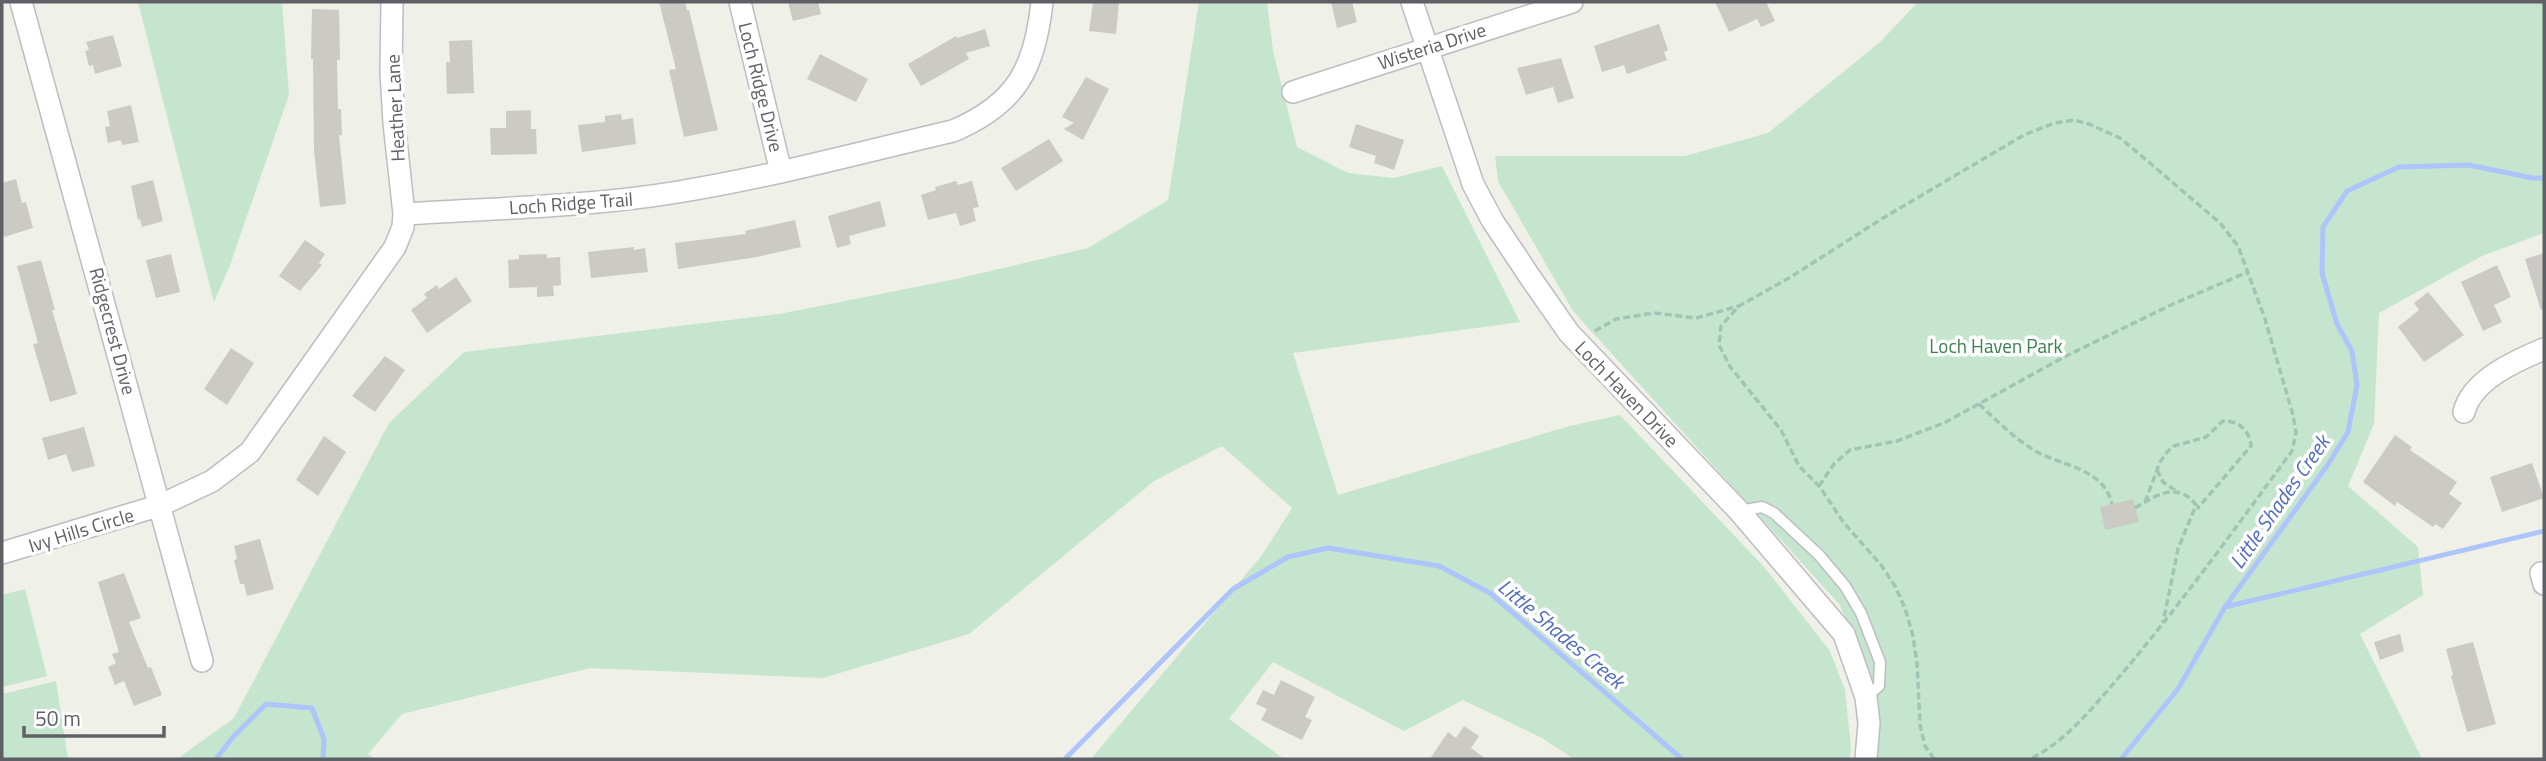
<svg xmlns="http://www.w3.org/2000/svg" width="2546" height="761" viewBox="0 0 2546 761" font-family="'Titillium Web',sans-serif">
<rect width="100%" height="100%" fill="#eff0e7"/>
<path fill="#c6e5ce" d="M138,2H282L289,95L230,265L214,302Z
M1199,2H1267L1273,51L1297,147L1348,173L1394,178L1442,166L1520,322L1293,353L1338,495L1566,427L1620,415L1765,568L1830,651L1845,690L1851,748L1850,759H1574L1542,738L1463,700L1404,731L1273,662L1229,719L1284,759H1091L1262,555L1292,508L1222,446L1154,481L969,634L823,678L590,668L402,714L368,754L375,759H177L234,718L389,423L464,352L779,314L956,279L1088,248L1168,200Z
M1918,2H2544V233L2482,256L2379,313L2374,424L2348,486L2418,547L2423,595L2360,634L2422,759H1875L1861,651L1839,604L1573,311L1498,181L1495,156H1685L1768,133L1880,42Z
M25,589L47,676L2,687V595Z
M56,681L68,759H2V694Z"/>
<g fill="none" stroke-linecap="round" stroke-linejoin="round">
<path stroke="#adc5fa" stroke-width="5" d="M2225,607L2544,531
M216,759L233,737L266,704L312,708L324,739L323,759
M1065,759L1233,589L1288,557L1328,548L1439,566L1490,593L1682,759
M2121,759L2178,689L2225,607L2327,466L2348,432L2357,385L2352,351L2337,324L2322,273L2323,227L2347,191L2399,167L2469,165L2532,178H2544"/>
</g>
<path fill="#cbcac4" d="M659,2H685L687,10H689L718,130L684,137L669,70L676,69Z
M788,2H818L821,14L793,21Z
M1093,2H1119L1116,34L1089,31Z
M1331,2H1352L1357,22L1337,28Z
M1715,2H1766L1775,21L1761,27L1757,19L1729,32Z
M312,9L339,10L340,60H337L338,109H341L342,135H339L346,204L320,207L314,150L313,59H311Z
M1659,24L1668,50L1664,52L1667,60L1627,74L1624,65L1602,72L1594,46Z
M985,29L990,46L966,53L969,59L921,86L908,64L956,36L957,38Z
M113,35L122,66L95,74L93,65L89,66L85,51L89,50L86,42Z
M472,40L474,93L447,94L446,62H450L449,41Z
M820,54L868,79L856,102L807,79Z
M1561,58L1574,98L1558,103L1553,87L1526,95L1517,68Z
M1086,77L1109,89L1083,140L1064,129L1074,123L1062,117Z
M131,105L139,142L122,145L121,140L108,143L105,127L110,126L107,111Z
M531,110V129H536L537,154L491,155L490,128H506V111Z
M621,114L622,120L633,118L636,144L582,152L578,125L605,122V116Z
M1356,124L1404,140L1394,170L1374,163L1376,156L1349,147Z
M1049,139L1063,161L1016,191L1001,168Z
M16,179L22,203L26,202L33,228L4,237L2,228V183Z
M153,180L163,221L142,227L140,219L138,220L131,186Z
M956,181L958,185L972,181L979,207L973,208L976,221L960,226L956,213L928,220L921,195L936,190L935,187Z
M880,201L886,226L849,236L851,244L837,248L828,216Z
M795,220L801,247L757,257L678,269L675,243L746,234L745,231Z
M305,240L325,254L319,263L322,265L300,291L279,276Z
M634,247V250L645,248L648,272L591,278L588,252Z
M2544,253V310H2541L2525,259Z
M171,254L180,292L156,298L146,260Z
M547,254V258L560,257L561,285L553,286L554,296L537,297V287L509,288L508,260L519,259V255Z
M41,260L55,310H52L77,394L50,402L33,344L38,343L17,266Z
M2497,265L2511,297L2494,305L2502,322L2483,331L2461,282Z
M456,277L472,301L427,333L411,310L427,298L424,294L437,285L439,289Z
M2428,292L2464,335L2424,362L2398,327L2419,310L2414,303Z
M231,348L254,363L227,405L204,389Z
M385,356L405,370L375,412L352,396Z
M84,427L95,466L72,472L66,454L48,460L42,438Z
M2395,435L2412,447L2410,450L2457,482L2449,494L2462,503L2443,529L2435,524L2433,527L2397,502L2395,506L2363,482Z
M324,436L346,452L318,496L296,480Z
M2532,463L2544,498L2502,512L2490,477Z
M2133,499L2139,522L2105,530L2100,507Z
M260,539L274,589L247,596L244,584H240L234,560L237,559L234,546Z
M124,573L141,618L129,622L148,668L151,667L162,695L134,706L124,681L115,685L108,667L116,663L112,654L119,652L98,582Z
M2400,634L2404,651L2380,660L2374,642Z
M2473,642L2496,724L2467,732L2451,676L2453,675L2446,649Z
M1281,680L1315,697L1305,717L1312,720L1302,740L1261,720L1267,709L1256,704L1263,690L1274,695Z
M1464,726L1479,736L1471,748L1486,759H1430L1448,732L1456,738Z"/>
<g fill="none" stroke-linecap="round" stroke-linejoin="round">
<g stroke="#bcbdc2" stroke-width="13">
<path id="service" d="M1739,511L1762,507L1774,513L1819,555L1845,586L1861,613L1880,662L1879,686L1866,697"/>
</g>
<g stroke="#bcbdc2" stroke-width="24">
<path id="minor" d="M21,2L202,661
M740,2L781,172
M1412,2L1473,184L1492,220L1530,277L1569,333L1739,511L1844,634L1866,697L1869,723L1866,759
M1293,92L1572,2
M404,214C495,208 588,207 678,192C771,177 862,152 953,131C1017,104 1035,68 1042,2
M2464,412C2472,380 2515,361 2544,349
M2,553L161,505L212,481L250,452L395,247L403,227L404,214L394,123L391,72L392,2
M2541,573L2544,584"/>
</g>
<path stroke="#a0c5b4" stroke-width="3.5" stroke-dasharray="7 3.5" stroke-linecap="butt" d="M1595,331L1616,319L1654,313L1696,318L1739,306
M1979,404C1995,419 2011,435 2029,447C2057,467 2103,465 2112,504
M2157,470L2163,482L2175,490
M1819,486L1834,464L1850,450L1897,441L1944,423L2066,356L2173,304L2248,272
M2145,502L2160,462L2168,451L2174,446L2206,437L2223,421C2238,420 2250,431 2251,446L2197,509
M2135,508C2156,495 2178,481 2196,505L2178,549L2163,623
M1934,759L1925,746L1920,725L1917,663L1913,636L1905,608L1895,586L1881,565L1844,523L1819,486L1799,466L1781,430L1731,368L1719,345L1721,326L1739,306L1789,278L1883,218L2024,135L2054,123L2074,120L2089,124L2120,138L2144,158L2220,223L2238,246L2265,319L2293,415L2296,433L2292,451C2236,527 2181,604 2120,676C2093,707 2067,741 2030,759"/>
<use href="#service" stroke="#fff" stroke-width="10"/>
<use href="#minor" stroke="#fff" stroke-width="21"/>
</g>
<g text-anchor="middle" stroke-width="7" stroke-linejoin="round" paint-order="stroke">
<g font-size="19" fill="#5f6066" stroke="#fff">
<text transform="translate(1432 46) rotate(-18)" y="7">Wisteria Drive</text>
<text transform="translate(761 87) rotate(76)" y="7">Loch Ridge Drive</text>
<text transform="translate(395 108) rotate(-93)" y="7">Heather Lane</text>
<text transform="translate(571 203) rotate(-4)" y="7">Loch Ridge Trail</text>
<text transform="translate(113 331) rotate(75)" y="7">Ridgecrest Drive</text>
<text transform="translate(1627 394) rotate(46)" y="7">Loch Haven Drive</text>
<text transform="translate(81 530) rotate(-17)" y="7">Ivy Hills Circle</text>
</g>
<g font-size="19" fill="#3b8150" stroke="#fff">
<text x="1996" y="353">Loch Haven Park</text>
</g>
<g font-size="21" font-style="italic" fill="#506abd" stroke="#fff">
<text transform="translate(2280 502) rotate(-55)" y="7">Little Shades Creek</text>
<text transform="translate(1561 634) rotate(40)" y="7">Little Shades Creek</text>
</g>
</g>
<rect width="2546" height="761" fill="none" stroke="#5f6066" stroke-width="7"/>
<path d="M24 726v10h140v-10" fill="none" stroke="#5f6066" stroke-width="3.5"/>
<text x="35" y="726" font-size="21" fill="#5f6066" stroke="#ffffff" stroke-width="5" paint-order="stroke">50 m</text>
</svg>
